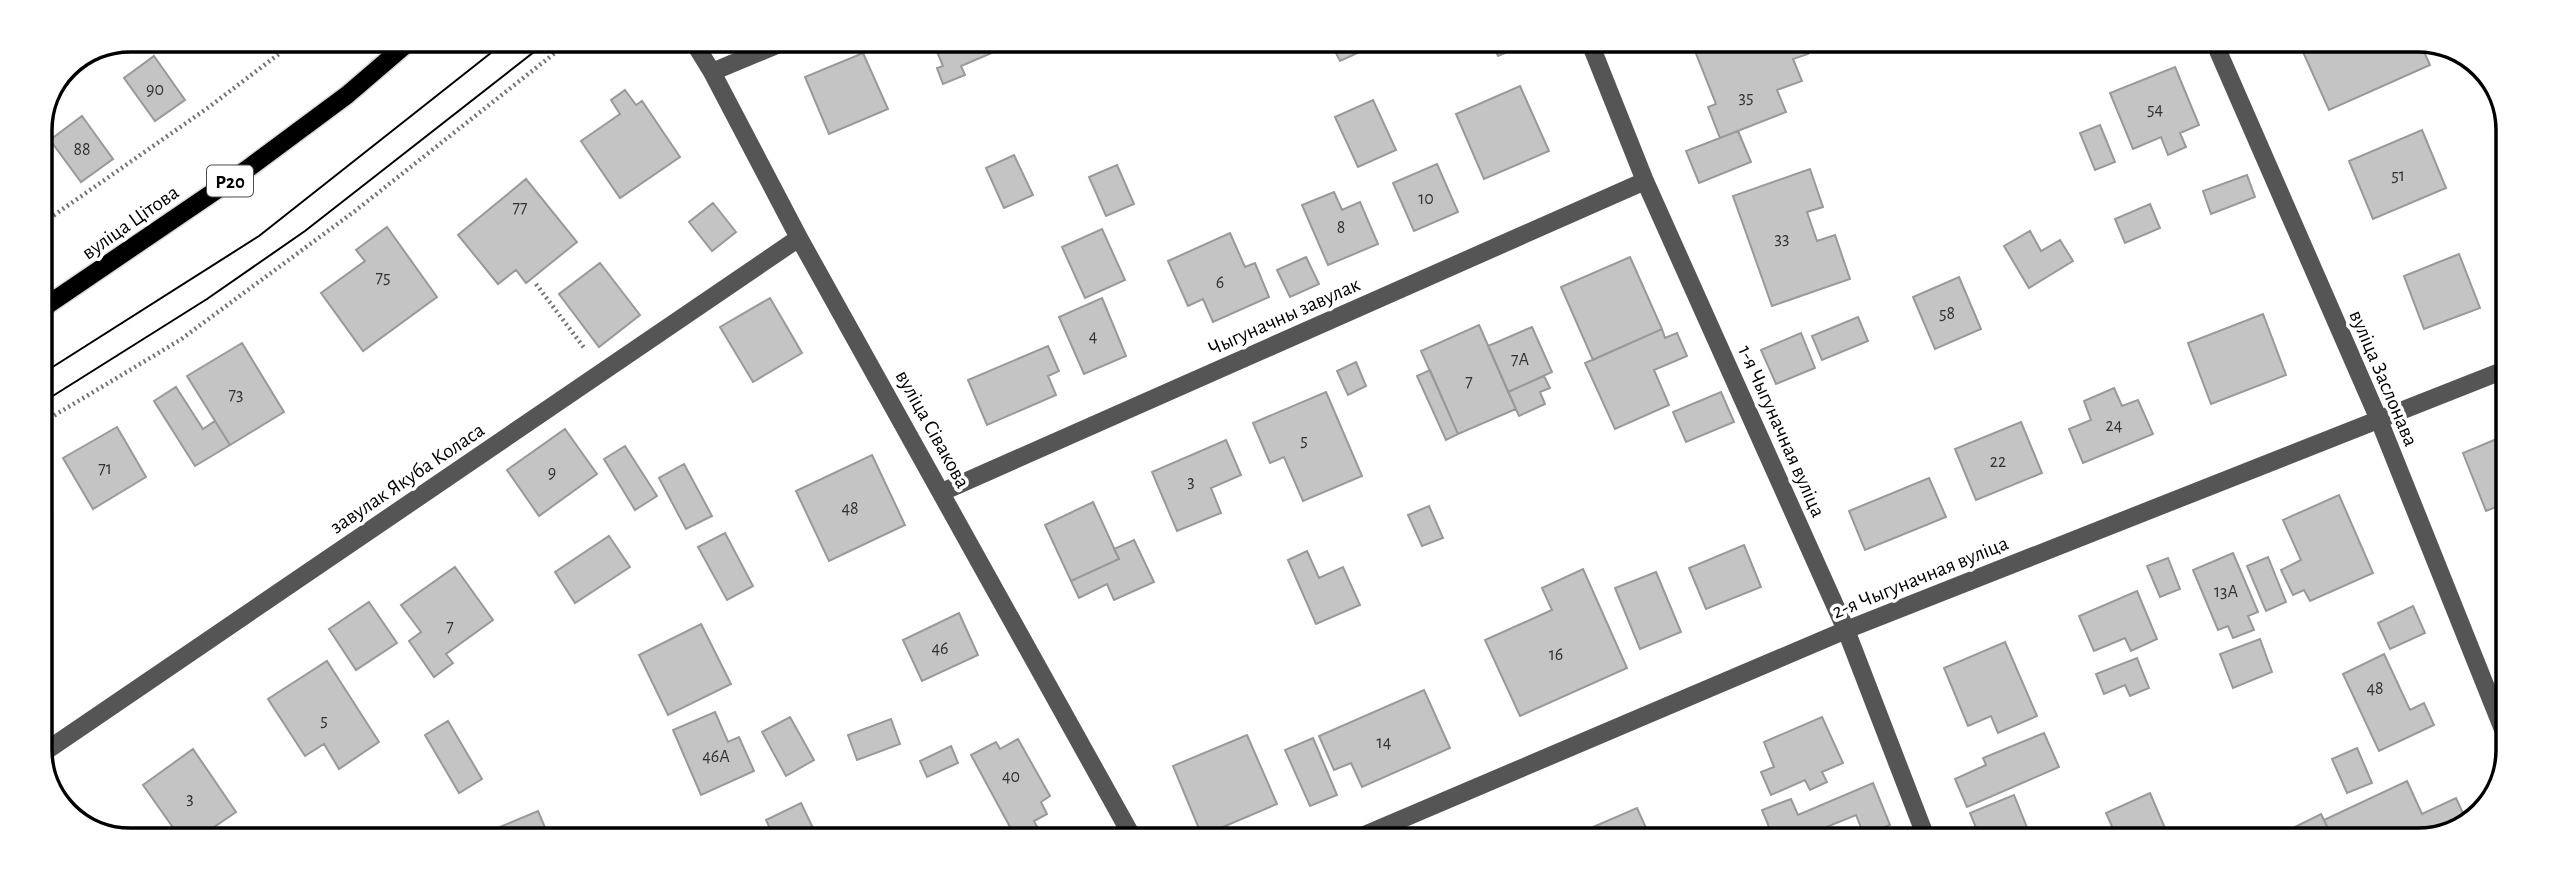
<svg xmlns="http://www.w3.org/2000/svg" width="2549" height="881" viewBox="0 0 2549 881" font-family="'Alegreya Sans',sans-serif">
<rect width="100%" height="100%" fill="#fff"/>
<path fill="#c4c4c4" stroke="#999" stroke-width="2" d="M933,42H989L994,52L961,66L965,75L943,84L937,68L943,66Z
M1331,43H1374L1375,45L1340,61Z
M1492,43H1529L1498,56Z
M1714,43L1804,44L1808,54L1793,59L1802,81L1777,90L1786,112L1720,138L1708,107L1716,104L1695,51Z
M2320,45H2385L2388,51L2400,45H2421L2430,65L2329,110L2303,52Z
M863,53L888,109L829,134L805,77Z
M154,56L185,100L155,121L124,78Z
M2175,67L2199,125L2180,133L2186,147L2168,155L2161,137L2133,149L2110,93Z
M1520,86L1549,151L1484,179L1456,114Z
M625,90L636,105L642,101L680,157L620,198L581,141L620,114L611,100Z
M1373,100L1396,150L1358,167L1335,117Z
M82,116L113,159L81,182L50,140Z
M2100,125L2115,162L2095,170L2080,133Z
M2422,130L2446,188L2373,219L2349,161Z
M1738,131L1751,162L1699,183L1686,151Z
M1014,155L1033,195L1004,208L986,168Z
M1437,164L1458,212L1414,231L1393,183Z
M1117,165L1134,204L1106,216L1089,177Z
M1810,169L1823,207L1807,212L1817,241L1835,235L1850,279L1772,306L1733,196Z
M2247,175L2255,197L2211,214L2203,191Z
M526,179L577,242L526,283L516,270L498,284L458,235Z
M1334,192L1342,210L1360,202L1378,244L1328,265L1302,205Z
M713,203L736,232L712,251L689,222Z
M2150,204L2160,228L2125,243L2115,219Z
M387,227L437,297L363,351L321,293L365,261L356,250Z
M1102,229L1125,280L1085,298L1062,247Z
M2030,231L2041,251L2060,240L2073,261L2029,288L2004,246Z
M1230,233L1245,267L1255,263L1269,297L1213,322L1203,299L1188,306L1168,261Z
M2459,254L2480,308L2424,329L2404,276Z
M1306,257L1319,284L1290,297L1277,270Z
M1630,257L1662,329L1593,360L1561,287Z
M600,263L640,315L599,347L559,294Z
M1959,277L1981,329L1935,349L1913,297Z
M770,298L802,353L753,382L720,327Z
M1102,298L1126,356L1084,374L1059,317Z
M2263,314L2286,375L2211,404L2188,343Z
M1858,317L1868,341L1822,360L1812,336Z
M1479,325L1516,409L1458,434L1421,351Z
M1532,327L1552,372L1508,392L1488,346Z
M1662,329L1665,338L1677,333L1687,356L1654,370L1669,405L1615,429L1585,363Z
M1801,333L1815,368L1776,384L1761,350Z
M242,343L284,412L230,445L187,376Z
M1048,346L1059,371L1048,376L1056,395L987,425L968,380Z
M1356,362L1366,386L1348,395L1337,371Z
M1430,370L1458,434L1446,440L1417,376Z
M1544,376L1550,388L1540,392L1545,404L1519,416L1508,392Z
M176,387L203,429L215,421L230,445L195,466L154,401Z
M2114,388L2122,406L2138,400L2153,434L2083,463L2069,429L2091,420L2084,401Z
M1326,392L1362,476L1303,501L1284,457L1270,463L1253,423Z
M1721,392L1734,422L1686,442L1673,412Z
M2021,422L2042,473L1976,500L1955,449Z
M117,427L146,477L93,509L63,458Z
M565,429L597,474L539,516L507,470Z
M2506,435V503L2486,511L2463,453Z
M1226,440L1241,475L1211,488L1221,513L1177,531L1152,472Z
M625,446L657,496L635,510L604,459Z
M872,455L905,525L829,561L796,491Z
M684,464L712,516L686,529L659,478Z
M1929,478L1946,517L1865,550L1849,511Z
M2339,495L2373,573L2310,601L2304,590L2293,595L2281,570L2301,560L2283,520Z
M1093,502L1119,559L1071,581L1045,525Z
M1429,506L1443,538L1422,546L1408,515Z
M725,533L753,586L727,600L698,547Z
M609,536L630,567L575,603L555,572Z
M1134,540L1154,582L1114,600L1107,584L1079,598L1071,581L1119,559L1114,549Z
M1744,545L1761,587L1706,609L1689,568Z
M1307,551L1319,578L1343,567L1360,605L1316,624L1288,560Z
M2233,553L2258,612L2248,616L2254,630L2233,638L2228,626L2218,630L2193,570Z
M2268,557L2286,602L2266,611L2247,566Z
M2168,558L2180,589L2160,597L2147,566Z
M455,567L493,620L446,654L453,663L434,677L409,641L421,632L401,605Z
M1583,569L1627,668L1520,716L1485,640L1552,610L1542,588Z
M1656,572L1681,632L1640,649L1615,588Z
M2137,591L2157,639L2131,651L2125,638L2094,651L2079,616Z
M369,602L397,643L356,670L329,629Z
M2413,606L2425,633L2390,649L2378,623Z
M959,613L978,655L922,681L903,640Z
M701,624L731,684L668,715L639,655Z
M2260,639L2272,672L2233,688L2220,654Z
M2005,642L2037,716L1998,733L1991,716L1968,726L1944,668Z
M2384,654L2410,710L2424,703L2434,725L2379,751L2343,674Z
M2137,658L2149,688L2130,696L2125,685L2104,694L2096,674Z
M327,661L379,742L339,769L324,744L305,756L268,699Z
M1424,690L1450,748L1362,787L1351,763L1334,770L1319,736Z
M715,712L728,742L739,737L754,771L701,795L673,730Z
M790,717L814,760L786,776L762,732Z
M1822,717L1843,763L1822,772L1827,782L1810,790L1805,780L1771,795L1761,772L1774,767L1764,742Z
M891,719L900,744L857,760L848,735Z
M448,721L482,779L459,793L425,735Z
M2044,733L2059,767L1967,807L1955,779L1986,765L1983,758Z
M1247,735L1277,804L1202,836L1173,766Z
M1313,738L1337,795L1310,806L1285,750Z
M1018,739L1050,796L1041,802L1047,814L1034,821L1040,833L1030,838H1016L971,755L996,742L1000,749Z
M951,746L958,763L927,777L920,761Z
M2357,748L2372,783L2347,793L2332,759Z
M193,749L236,812L201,836H179L143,785Z
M2407,781L2422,814L2456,798L2468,824L2419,841H2356L2353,836L2343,841H2334L2324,820Z
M1873,783L1890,825L1864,835L1856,815L1797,839H1774L1762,810L1791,799L1798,815Z
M2150,793L2170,840H2134L2131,835L2118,840L2106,813Z
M2014,795L2028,830L2005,840H1981L1970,813Z
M801,803L813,828L794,837H774L766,820Z
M1637,808L1651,839H1598L1593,827Z
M538,811L549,837H476Z
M2321,814L2334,841H2302L2295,827Z"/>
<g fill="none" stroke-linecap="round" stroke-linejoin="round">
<g stroke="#dbdbdb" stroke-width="21">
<path id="major" d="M40,310L246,170L347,95L410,41"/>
</g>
<path stroke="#777" stroke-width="4.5" stroke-dasharray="2 3.5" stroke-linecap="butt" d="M40,225L209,107L296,41
M536,284L585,349
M40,424L180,340L355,211L570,41"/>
<path stroke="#555" stroke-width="18" d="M693,41L712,72L799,238L1133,838
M1590,43L1645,181L1846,630L1927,840
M2215,44L2379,420L2504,732
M712,72L784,42
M942,492L1645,181
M40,755L799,238
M1355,839L1846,630L2507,369"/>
<use href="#major" stroke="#000" stroke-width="18"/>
<path stroke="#000" stroke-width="2" d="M40,375L259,236L506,41
M40,404L207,299L305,231L548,41"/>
</g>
<g text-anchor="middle" stroke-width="7" stroke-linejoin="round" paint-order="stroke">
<g font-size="18" fill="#313131">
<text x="155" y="95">90</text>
<text x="1746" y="103">35</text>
<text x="2155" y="115">54</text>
<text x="82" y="155">88</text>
<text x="2398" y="181">51</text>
<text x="1426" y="204">10</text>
<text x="520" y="213">77</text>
<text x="1341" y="233">8</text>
<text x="1782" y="244">33</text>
<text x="383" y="283">75</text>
<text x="1220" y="288">6</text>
<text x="1947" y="319">58</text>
<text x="1093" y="342">4</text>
<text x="1520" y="365">7А</text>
<text x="1469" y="387">7</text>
<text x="236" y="400">73</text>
<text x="2114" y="431">24</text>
<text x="1304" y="446">5</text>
<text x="1998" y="467">22</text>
<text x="105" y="474">71</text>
<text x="552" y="478">9</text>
<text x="1191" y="487">3</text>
<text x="850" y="514">48</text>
<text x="2226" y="597">13А</text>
<text x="450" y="632">7</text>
<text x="940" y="654">46</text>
<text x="1556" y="660">16</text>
<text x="2375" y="694">48</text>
<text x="324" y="726">5</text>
<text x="1384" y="748">14</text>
<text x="716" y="762">46А</text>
<text x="1011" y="782">40</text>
<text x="190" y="804">3</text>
</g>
<rect fill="#fff" stroke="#4c4c4c" stroke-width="2" x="207" y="165.5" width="46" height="31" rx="5"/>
<g font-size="19" font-weight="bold" fill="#000">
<text x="230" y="188">Р20</text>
</g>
<g font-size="21" fill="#000" stroke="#fff">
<text transform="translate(130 222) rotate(-35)" y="7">вуліца Цітова</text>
<text transform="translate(1284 316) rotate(-24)" y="7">Чыгуначны завулак</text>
<text transform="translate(2384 378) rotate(67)" y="7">вуліца Заслонава</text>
<text transform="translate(933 429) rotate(61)" y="7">вуліца Сівакова</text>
<text transform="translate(1782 431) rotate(66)" y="7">1-я Чыгуначная вуліца</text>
<text transform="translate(407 478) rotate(-34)" y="7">завулак Якуба Коласа</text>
<text transform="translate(1920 577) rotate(-22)" y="7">2-я Чыгуначная вуліца</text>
</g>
</g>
<path d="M0 0H2549V881H0ZM130 52H2418A78 78 0 0 1 2496 130V750A78 78 0 0 1 2418 828H130A78 78 0 0 1 52 750V130A78 78 0 0 1 130 52Z" fill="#fff" fill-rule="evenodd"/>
<path fill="none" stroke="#000" stroke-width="3.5" d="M130 52H2418A78 78 0 0 1 2496 130V750A78 78 0 0 1 2418 828H130A78 78 0 0 1 52 750V130A78 78 0 0 1 130 52Z"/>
</svg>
